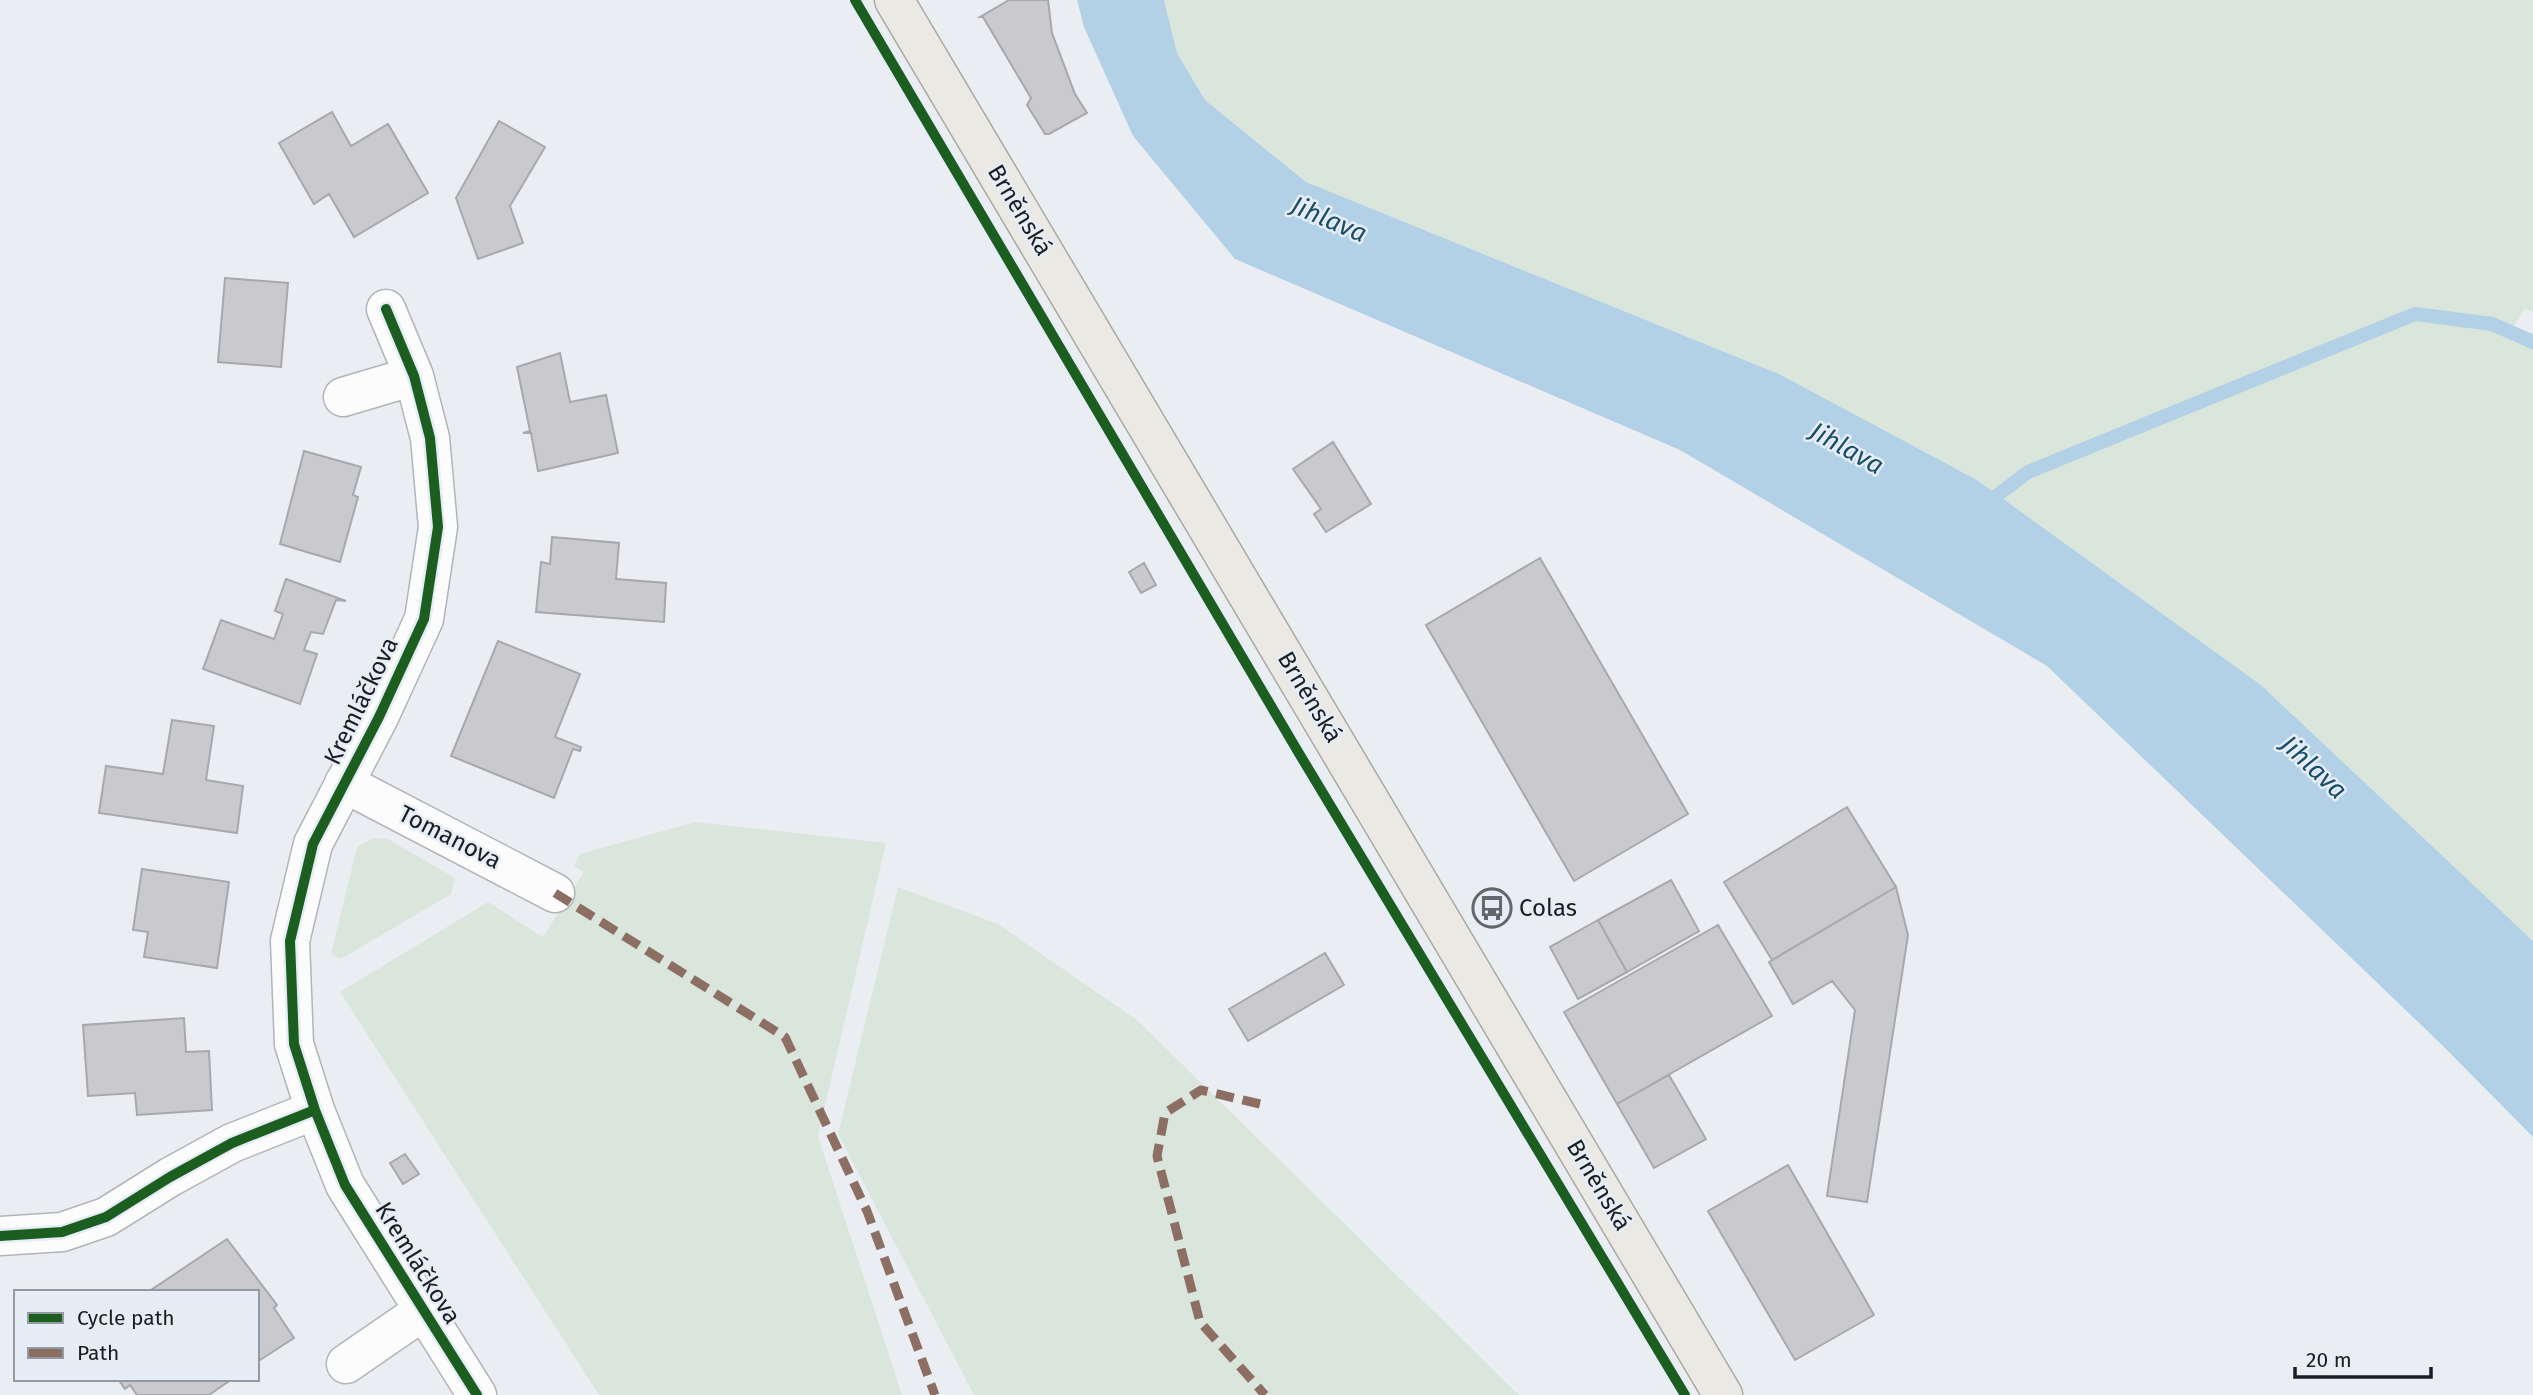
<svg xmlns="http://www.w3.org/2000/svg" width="2533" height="1395" viewBox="0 0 2533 1395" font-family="'Fira Sans',sans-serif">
<rect width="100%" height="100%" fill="#eaeef3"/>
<path fill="#dae6db" d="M1164,0H2533V312L2525,308L2513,327L2533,334V941L2261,685L1977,480L1781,375L1306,182L1205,100L1177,53Z
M695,822L886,843L818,1136L902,1395H599L340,992L488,902L543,937L584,872L574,866L580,854Z
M373,838L388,839L455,878L451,894L341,959L331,954L357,847Z
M898,887L998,924L1137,1020L1519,1395H974L838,1134Z"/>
<path fill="#b3d1e6" d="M1077,0H1164L1177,53L1205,100L1306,182L1781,375L1977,480L2261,685L2533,941V1137L2441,1044L2047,666L1680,450L1235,259L1133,136L1084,27Z"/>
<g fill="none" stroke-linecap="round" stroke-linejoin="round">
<path stroke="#b3d1e6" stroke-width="14" d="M1983,506L2028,472L2415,314L2492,324L2533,342"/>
</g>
<path fill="#cacace" stroke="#a8a8ac" stroke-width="2" d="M1009,0H1048L1052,33L1075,94L1087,113L1049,134H1045L1027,105L1031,98L983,17H980Z
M332,112L351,146L388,124L428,193L354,237L329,194L314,204L279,143Z
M499,121L545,147L510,206L523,243L478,259L456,198Z
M225,278L288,283L281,367L218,362Z
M560,353L570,402L606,395L618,453L538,471L531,433H523L530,431L517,367Z
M1333,442L1371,504L1326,532L1314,514L1321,509L1293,469Z
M304,451L361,467L353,495L358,497L340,562L280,544Z
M552,537L619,543L616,579L666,583L664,622L536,612L541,562L550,564Z
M1540,558L1688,814L1574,881L1426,625Z
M1144,563L1156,585L1141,593L1129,572Z
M286,579L346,601L336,600L323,634L311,632L304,650L317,654L300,704L203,669L221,620L274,639L283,614L275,611Z
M498,641L580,674L555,737L581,747L580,751L573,749L554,798L451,756Z
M172,720L214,726L206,780L243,786L237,833L99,813L106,766L163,774Z
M1847,807L1896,887L1772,960L1724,882Z
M142,869L229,882L217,968L144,957L148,932L133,930Z
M1671,880L1699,931L1627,972L1598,920Z
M1896,887L1908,935L1867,1202L1827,1196L1855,1010L1832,981L1793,1004L1769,962Z
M1598,920L1627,972L1578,999L1550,947Z
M1718,925L1772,1016L1617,1104L1564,1012Z
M1325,953L1344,985L1248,1041L1229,1009Z
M184,1018L186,1052L209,1051L212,1110L137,1115L135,1093L88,1096L83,1025Z
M1669,1075L1706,1139L1654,1168L1617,1104Z
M405,1154L419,1174L403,1184L390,1163Z
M1788,1165L1874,1315L1795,1360L1708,1211Z
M227,1239L277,1305L274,1308L294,1338L257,1362V1292H148Z
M118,1379H232L209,1395H137L130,1385L125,1389Z"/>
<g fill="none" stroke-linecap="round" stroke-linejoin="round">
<g stroke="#b1b4b8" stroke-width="41">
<path id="minor" d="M386,309L414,376L430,438L438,527L424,619L379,717L313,844L290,941L294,1044L315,1110L345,1185L477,1395
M343,397L414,376
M344,783L555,893
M0,1236L62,1232L106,1217L170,1177L232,1143L315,1110
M346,1364L423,1311"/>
</g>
<g stroke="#abaaa2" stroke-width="41">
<path id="major" d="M894,0L1723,1395"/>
</g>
<use href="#minor" stroke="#fcfcfd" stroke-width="38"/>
<use href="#major" stroke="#eae9e4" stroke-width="38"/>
<path stroke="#8d6e63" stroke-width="9" stroke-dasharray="18 9" stroke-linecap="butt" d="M555,893L785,1037L867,1211L935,1395
M1260,1104L1201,1090L1165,1113L1157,1156L1200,1322L1265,1395"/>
<g stroke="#e6edf7" stroke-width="15">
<path id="cycleway" d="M855,0L1297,750L1685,1395
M386,309L414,376L430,438L438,527L424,619L379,717L313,844L290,941L294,1044L315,1110L345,1185L477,1395
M0,1236L62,1232L106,1217L170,1177L232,1143L315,1110"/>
</g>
<use href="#cycleway" stroke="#1b5e20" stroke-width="10"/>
</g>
<defs>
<g id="bus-ring" transform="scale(2.0125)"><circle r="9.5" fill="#e6edf7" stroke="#63666a" stroke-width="1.5"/><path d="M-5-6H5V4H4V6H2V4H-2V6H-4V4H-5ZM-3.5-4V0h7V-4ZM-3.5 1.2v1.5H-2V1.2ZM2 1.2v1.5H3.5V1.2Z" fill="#63666a"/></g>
</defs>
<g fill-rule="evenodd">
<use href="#bus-ring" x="1492" y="908"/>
</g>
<g text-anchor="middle" stroke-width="5" stroke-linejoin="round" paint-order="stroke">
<g font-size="24" fill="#1a1d20" stroke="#e6edf7">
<text transform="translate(1020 210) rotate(59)" y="8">Brněnská</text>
<text transform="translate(1310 697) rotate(59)" y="8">Brněnská</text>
<text transform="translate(361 701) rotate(-64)" y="8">Kremláčkova</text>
<text transform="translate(450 837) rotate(27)" y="8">Tomanova</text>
<text transform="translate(1599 1185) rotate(59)" y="8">Brněnská</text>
<text transform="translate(418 1263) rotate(58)" y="8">Kremláčkova</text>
</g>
<g font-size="24" fill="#1a1d20" stroke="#e6edf7" text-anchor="start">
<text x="1519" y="916">Colas</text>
</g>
<g font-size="26" font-style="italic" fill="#194d68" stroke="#e6edf7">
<text transform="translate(1329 219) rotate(23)" y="9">Jihlava</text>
<text transform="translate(1847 448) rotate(29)" y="9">Jihlava</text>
<text transform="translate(2314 767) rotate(43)" y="9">Jihlava</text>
</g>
</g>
<rect x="14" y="1290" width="245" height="91" fill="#e6edf7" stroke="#949aa1" stroke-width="2"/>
<rect x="28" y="1313" width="35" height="10" fill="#1b5e20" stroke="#949aa1" stroke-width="2"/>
<text x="77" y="1325" font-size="21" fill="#1a1d20">Cycle path</text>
<rect x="28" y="1348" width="35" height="10" fill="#8d6e63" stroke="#949aa1" stroke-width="2"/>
<text x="77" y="1360" font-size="21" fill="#1a1d20">Path</text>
<path d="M2295 1367v10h136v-10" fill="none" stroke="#1a1d20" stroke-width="3.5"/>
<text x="2306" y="1367" font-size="21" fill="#1a1d20" stroke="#e6edf7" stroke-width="5" paint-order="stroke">20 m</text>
</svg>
